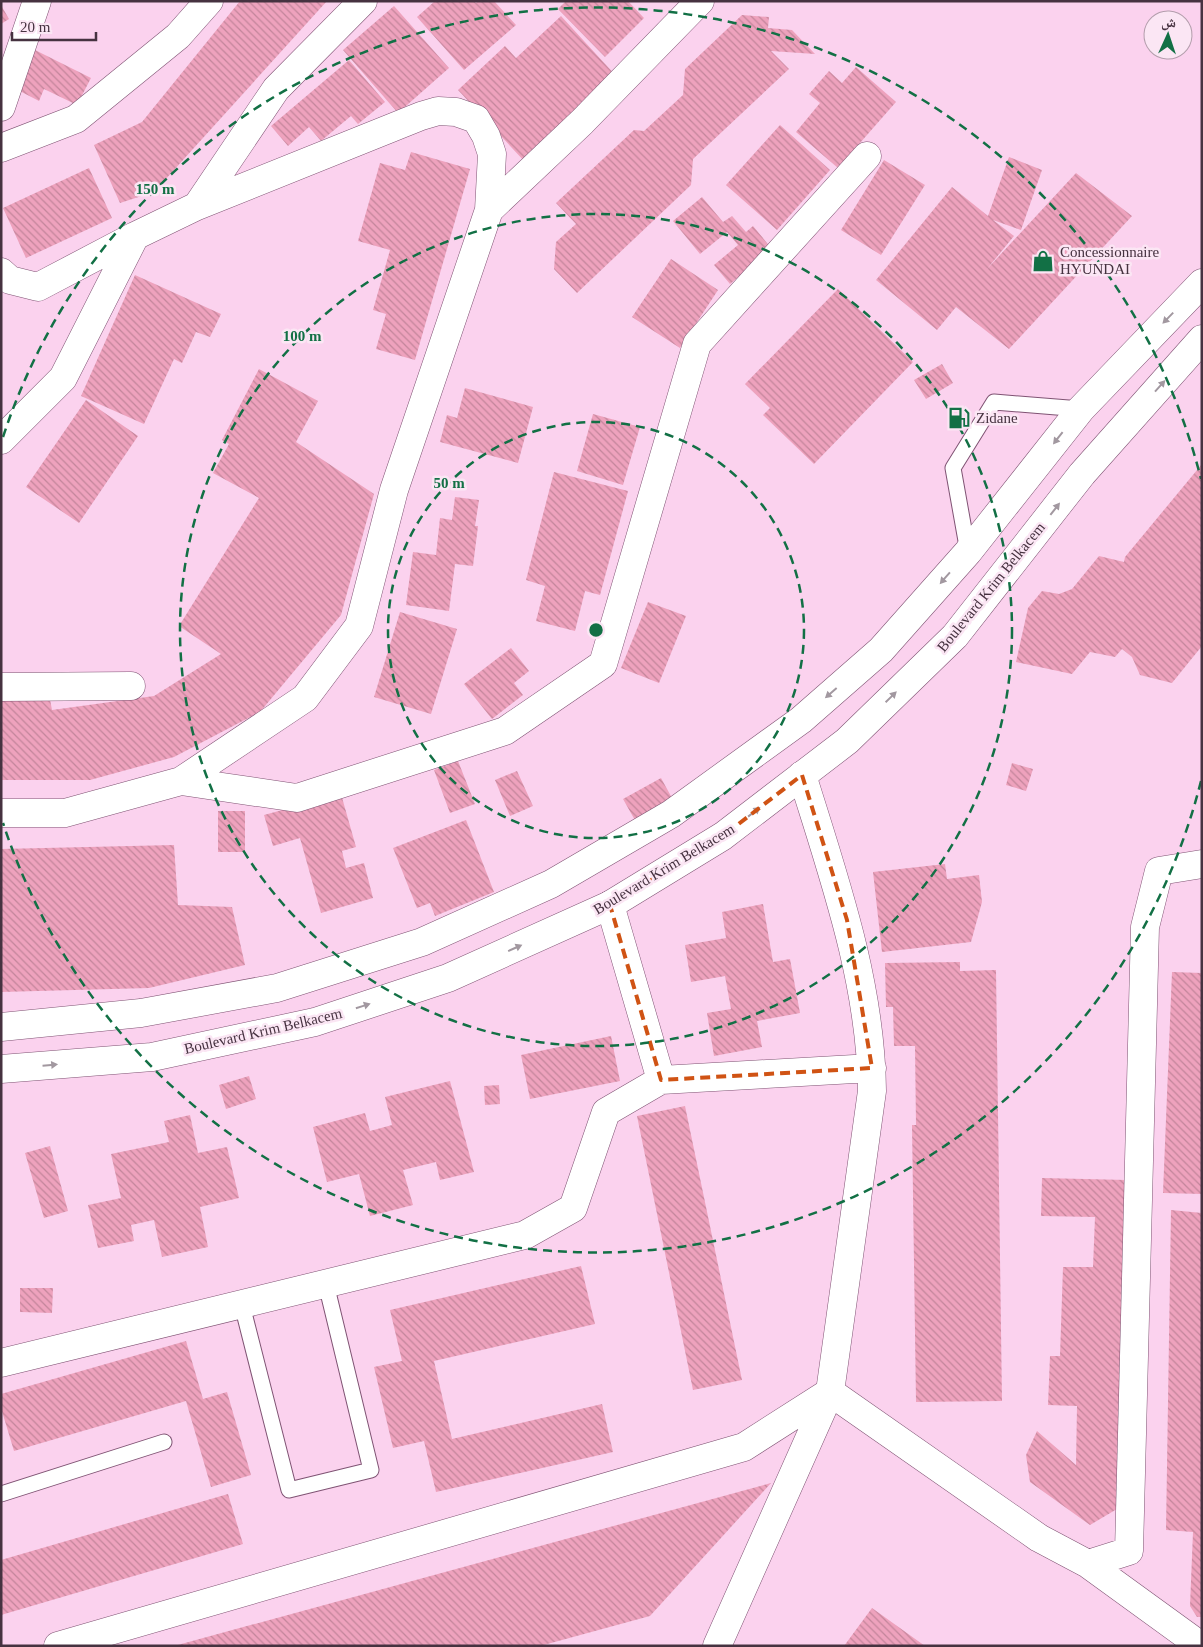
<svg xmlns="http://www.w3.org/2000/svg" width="1203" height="1647" viewBox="0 0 1203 1647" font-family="'Times New Roman','Noto Naskh Arabic',serif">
<defs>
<pattern id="building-back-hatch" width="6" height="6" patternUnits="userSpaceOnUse" patternTransform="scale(1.25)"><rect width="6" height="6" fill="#eea2bd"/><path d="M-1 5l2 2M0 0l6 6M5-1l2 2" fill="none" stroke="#c3859b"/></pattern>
</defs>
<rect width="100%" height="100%" fill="#fbd2ee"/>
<path fill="url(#building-back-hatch)" d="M240,1H327L154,192L120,203L94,145L142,122Z
M435,1H474L476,3L478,1H494L516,25L464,70L417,17Z
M566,1H628L644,18L605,57L558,9Z
M1,5L9,19L1,24Z
M394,6L449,68L398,113L343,50Z
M742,15L769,17L768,28L792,30L815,54L771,51L789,69L693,159L691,185L577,293L554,269L556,242L576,224L556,203L634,130L644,131L683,95L685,69Z
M561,16L618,78L526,163L458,90L505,46L516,58Z
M33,49L91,78L77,105L44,89L39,101L14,88Z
M349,60L385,102L358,124L351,116L321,141L309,127L288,146L271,126Z
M856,67L896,102L838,168L796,132L820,103L809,94L829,71L842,83Z
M780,125L830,170L777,230L726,185Z
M411,152L470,169L415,360L376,349L386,314L373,310L390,250L358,241L380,163L405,170Z
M1009,157L1042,170L1021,230L993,220L1014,236L987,269L1076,173L1132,216L1009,349L956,307L937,330L876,280L952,187L988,216Z
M884,160L925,185L881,255L841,230Z
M89,168L112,218L26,258L3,208Z
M702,197L723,222L732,216L746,232L753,226L772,249L730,284L714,265L738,245L727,232L700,254L673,221Z
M671,259L718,290L680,348L632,317Z
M135,275L221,314L210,337L196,332L182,363L174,359L144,424L81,396Z
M838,289L913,362L814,464L763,415L770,408L745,384Z
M942,364L953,383L926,399L914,380Z
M259,369L318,401L296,442L374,494L341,615L260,712L174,757L90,780H1V695L49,694L52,710L154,696L221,654L179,626L259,498L213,473L229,444L222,440Z
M465,388L533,407L518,463L440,442L447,415L457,418Z
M86,400L138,436L79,523L26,487Z
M593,414L640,427L623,485L577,471Z
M1202,464V646L1172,683L1140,675L1132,657L1122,649L1115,657L1090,652L1072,674L1016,662L1028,608L1042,591L1059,594L1072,589L1099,556L1124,562L1125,557Z
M554,472L628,491L600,595L585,591L575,631L536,621L545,586L526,580Z
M455,497L479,500L475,526H478L473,566L455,564L449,611L406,605L413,552L436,555L440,518L452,520Z
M648,602L686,616L659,683L621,668Z
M400,612L457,629L431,714L374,697Z
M511,648L529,671L514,683L523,695L492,719L464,684Z
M458,761L475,804L450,813L434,770Z
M1012,763L1033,769L1026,791L1006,785Z
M517,771L533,806L510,816L495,780Z
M661,778L683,818L645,838L623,799Z
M341,794L356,847L342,851L346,868L364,863L373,898L321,913L300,838L273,846L264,815Z
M218,811H245V852H218Z
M466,820L494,892L435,916L430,903L417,908L393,848Z
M174,845L178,905L232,907L245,965L149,988L1,992V849Z
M945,864L947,879L979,875L982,902L971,942L882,952L873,872Z
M763,904L773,962L790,959L800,1013L757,1021L762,1047L714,1056L707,1013L731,1009L725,976L691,982L685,945L726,938L722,912Z
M960,962V971L996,970L1002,1401L916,1402L912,1125H916L915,1046H894L893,1007H886L885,963Z
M1172,972L1202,973V1194L1163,1193Z
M611,1036L620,1081L530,1099L521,1055Z
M249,1076L256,1099L226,1109L219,1085Z
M450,1081L474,1172L440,1180L436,1162L403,1170L413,1205L370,1216L359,1174L327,1182L313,1127L365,1113L370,1131L392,1125L385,1097Z
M499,1085L500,1104L485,1105L484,1086Z
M685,1106L742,1380L693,1390L637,1116Z
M190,1115L198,1153L227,1147L239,1198L200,1207L208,1247L162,1257L154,1220L131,1225L134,1241L98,1248L88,1205L121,1198L111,1154L169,1142L164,1121Z
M50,1146L68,1211L44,1218L25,1153Z
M1042,1178L1127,1180L1117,1509L1090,1525L1030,1482L1026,1455L1037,1431L1076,1465L1077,1406L1048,1405L1050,1356H1060L1063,1267H1093L1095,1217L1041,1216Z
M1171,1210L1202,1213V1617H1197L1190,1606L1193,1532L1166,1530Z
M581,1266L595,1324L434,1361L452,1439L602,1404L613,1452L436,1492L424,1441L393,1448L374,1367L402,1361L390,1310Z
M20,1288H53L52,1313L20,1312Z
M186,1341L203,1399L227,1392L251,1475L211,1487L186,1401L14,1451L1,1408V1394Z
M771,1483L650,1616L540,1646H174Z
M228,1494L243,1544L1,1615V1560Z
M872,1608L925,1646H844Z"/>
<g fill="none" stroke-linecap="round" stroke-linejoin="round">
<g stroke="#7f5373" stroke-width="17">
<path id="lane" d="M968,552L953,468L994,402L1081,409
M242,1305L289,1490L371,1470L326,1284
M1,1494L164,1442"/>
</g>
<g stroke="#7f5373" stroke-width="29">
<path id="street" d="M1,107L37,1
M1,148L76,119L178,36L209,1
M197,206L276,89L363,1
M489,210L582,122L700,1
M1,272L10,280L38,287L135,236L197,206L421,116L438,111L456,112L476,119L486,136L492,154L489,210L394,490L359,626L305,698L181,781L65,813H1
M1,440L63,378L135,236
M1,687L131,686
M181,781L297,798L505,731L603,664L697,344L867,156
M610,905L661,1080
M1,1363L525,1235L573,1208L606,1112L661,1080L872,1068
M1088,1564L1201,1646
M58,1646L744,1447L830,1392L872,1091C871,982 834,878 802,775
M717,1646L830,1392L1039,1538L1088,1564L1129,1551L1145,927L1159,871L1202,864"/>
</g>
<g stroke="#7f5373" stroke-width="29">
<path id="secondary" d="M1,1027L141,1013L277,988L422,942L551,884L671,814L801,720L881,650L968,552L1081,409L1202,283
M1,1069L152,1057L315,1022L448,978L610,905L723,836L847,741L955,636L1082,474L1202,339"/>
</g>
<use href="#lane" stroke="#fff" stroke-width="15"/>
<use href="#street" stroke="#fff" stroke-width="28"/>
<use href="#secondary" stroke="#fff" stroke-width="28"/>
</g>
<defs><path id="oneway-solid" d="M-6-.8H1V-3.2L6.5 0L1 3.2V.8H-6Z" transform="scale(1.25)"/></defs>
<g fill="#a298a0">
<use href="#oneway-solid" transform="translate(1168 318) rotate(134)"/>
<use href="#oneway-solid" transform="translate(1160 386) rotate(-48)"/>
<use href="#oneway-solid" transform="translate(1058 438) rotate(128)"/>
<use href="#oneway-solid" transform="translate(1055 509) rotate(-52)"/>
<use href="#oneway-solid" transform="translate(945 578) rotate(131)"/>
<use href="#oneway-solid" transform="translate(831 693) rotate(139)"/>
<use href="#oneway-solid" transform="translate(891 697) rotate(-44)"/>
<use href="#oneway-solid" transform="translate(754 812) rotate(-38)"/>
<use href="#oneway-solid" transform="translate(515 948) rotate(-24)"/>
<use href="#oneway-solid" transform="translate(363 1006) rotate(-18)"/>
<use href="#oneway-solid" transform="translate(50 1065) rotate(-5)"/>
</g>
<path fill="none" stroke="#d05314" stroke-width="4" stroke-dasharray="10 6" stroke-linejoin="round" d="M802,775L847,920L872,1068L661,1080L610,905L723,836Z"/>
<g fill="none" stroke="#127045" stroke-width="2.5" stroke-dasharray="9 6">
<circle cx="596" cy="630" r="208"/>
<circle cx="596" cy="630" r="416"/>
<path d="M1201 781A624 624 0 0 1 3 823M3 437A624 624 0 0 1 1201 479"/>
</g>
<defs>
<g id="shop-bare" transform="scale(1.725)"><path d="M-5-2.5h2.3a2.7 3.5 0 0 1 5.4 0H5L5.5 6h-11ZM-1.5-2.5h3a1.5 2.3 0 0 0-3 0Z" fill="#127045" stroke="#fbe6f4" stroke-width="2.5" paint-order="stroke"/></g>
<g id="fuel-bare" transform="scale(1.725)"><path d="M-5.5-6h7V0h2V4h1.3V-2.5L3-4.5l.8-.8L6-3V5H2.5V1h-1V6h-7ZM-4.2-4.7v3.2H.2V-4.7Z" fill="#127045" stroke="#fbe6f4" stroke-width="2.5" paint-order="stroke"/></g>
</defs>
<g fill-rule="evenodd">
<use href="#shop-bare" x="1043" y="261"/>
<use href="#fuel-bare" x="959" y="418"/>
</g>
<g text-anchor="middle" stroke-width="5" stroke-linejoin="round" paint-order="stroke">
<g font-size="15" fill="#463240" stroke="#fbe6f4" text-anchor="start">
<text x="1060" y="257">Concessionnaire<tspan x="1060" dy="17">HYUNDAI</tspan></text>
<text x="976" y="423">Zidane</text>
</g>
<g font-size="15" fill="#463240" stroke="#fbe6f4">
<text transform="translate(991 587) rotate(-51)" y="5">Boulevard Krim Belkacem</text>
<text transform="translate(664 869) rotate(-31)" y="5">Boulevard Krim Belkacem</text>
<text transform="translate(263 1031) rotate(-13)" y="5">Boulevard Krim Belkacem</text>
</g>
</g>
<circle cx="596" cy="630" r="8" fill="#127045" stroke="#fbe6f4" stroke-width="2.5"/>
<g font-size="15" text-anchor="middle" font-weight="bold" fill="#127045" stroke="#fbe6f4" stroke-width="5" stroke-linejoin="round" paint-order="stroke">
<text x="155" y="194">150 m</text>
<text x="302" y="341">100 m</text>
<text x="449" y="488">50 m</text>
</g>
<rect width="1203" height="1647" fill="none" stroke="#463240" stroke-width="5"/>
<g transform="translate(1168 35) rotate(3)"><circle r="24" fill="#fbe6f4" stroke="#b39eac"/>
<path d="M0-4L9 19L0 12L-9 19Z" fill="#127045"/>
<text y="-8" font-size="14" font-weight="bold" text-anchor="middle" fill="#463240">ش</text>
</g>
<path d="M12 32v8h84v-8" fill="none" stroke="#463240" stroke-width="2.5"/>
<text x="20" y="32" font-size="15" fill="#463240" stroke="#fbe6f4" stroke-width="4" paint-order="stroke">20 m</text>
</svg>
